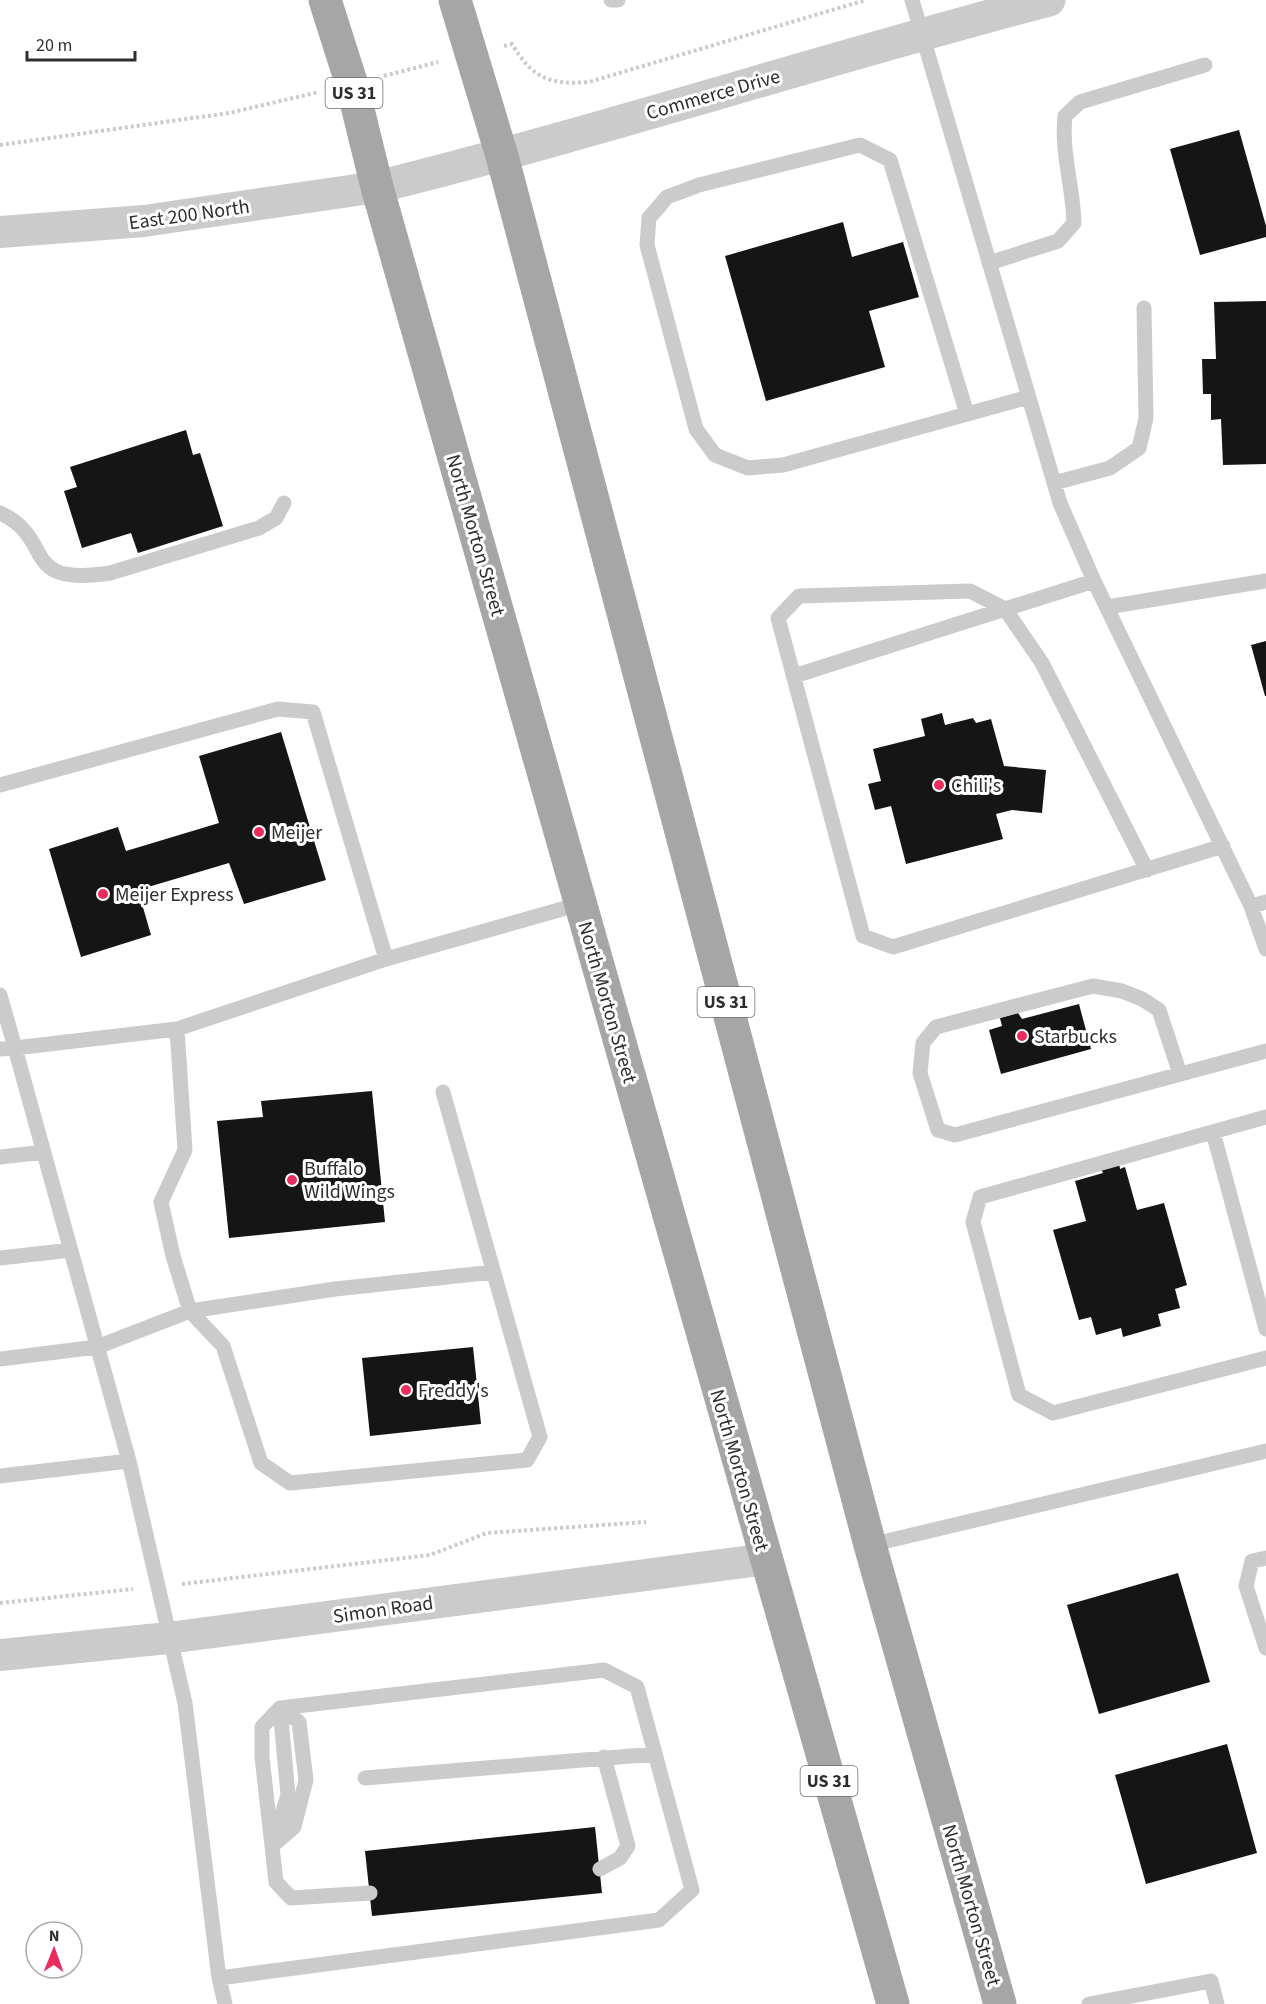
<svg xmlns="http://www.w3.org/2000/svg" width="1266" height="2004" viewBox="0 0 1266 2004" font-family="'Source Sans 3',sans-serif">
<rect width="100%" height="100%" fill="#fff"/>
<path fill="#151515" d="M1239,130L1266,226V237L1200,255L1170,149Z
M843,222L852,257L903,242L919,297L869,311L885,367L766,401L725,256Z
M1266,301V464L1223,465L1221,419L1211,420V394H1203L1202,359H1216L1214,302Z
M186,430L193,455L200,453L223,526L138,553L131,533L82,548L64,491L77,487L70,467Z
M1266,641V696H1265L1251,645Z
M942,713L945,725L973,718L976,723L991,719L1004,766L1046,770L1042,813L1012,810L996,814L1003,839L906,864L891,806L875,810L868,784L881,781L873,749L925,736L921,719Z
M281,732L326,880L244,904L229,863L138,890L151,935L81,957L49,849L118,827L126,851L219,823L199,756Z
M1079,1004L1091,1049L1001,1074L989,1030L1002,1026L1000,1018L1018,1013L1022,1019Z
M372,1091L385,1222L229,1238L217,1121L263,1117L261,1101Z
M1119,1163L1120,1169L1125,1167L1137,1210L1164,1203L1187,1285L1175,1289L1180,1308L1158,1314L1161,1326L1123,1337L1121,1328L1096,1335L1091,1317L1079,1320L1053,1230L1086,1221L1075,1181L1103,1173L1101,1169Z
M473,1347L481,1424L370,1436L362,1358Z
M1178,1573L1210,1682L1099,1714L1067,1605Z
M1227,1744L1257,1853L1146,1884L1115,1775Z
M595,1827L602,1893L372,1916L365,1851Z"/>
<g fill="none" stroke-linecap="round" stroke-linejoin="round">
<path stroke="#cbcbcb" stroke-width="4" stroke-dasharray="3 3" stroke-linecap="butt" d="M504,46L512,44C533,79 550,85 589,82L866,0
M384,76L438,62
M0,145L229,113L319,92
M182,1584L430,1555L487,1533L646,1522
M0,1603L133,1589"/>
<path stroke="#cbcbcb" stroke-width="15" d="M611,0H618
M912,0L1060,503L1094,581L1251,906L1266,949
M989,263L1058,241L1074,223C1073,186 1061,152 1065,116L1080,102L1205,65
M967,414L890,160L860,145L699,185L667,197L649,218L647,245L696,429L715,455L748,468L783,465L1029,397
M1054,483L1110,468L1139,448L1146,418L1144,308
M0,513C57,539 17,587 110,573L259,528L276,518L284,503
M1094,581L1005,609L970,591L799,596L778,618L863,936L893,947L1223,846
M1107,607L1266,581
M794,676L1005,609L1042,663L1147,870
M0,785L278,709L313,712L386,959
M1251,906L1266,902
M0,995L15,1048L0,1049
M177,1029L185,1150L161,1202L173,1256L190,1311L223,1346L261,1463L290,1483L527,1460L540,1437L443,1092
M1180,1074L1159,1010L1142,999L1122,991L1093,986L936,1027L923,1043L920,1073L938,1130L955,1135L1266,1051
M1266,1117L980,1197L973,1222L1019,1395L1053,1413L1266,1358
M1213,1132L1266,1329
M0,1157L44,1152
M0,1258L71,1250
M0,1359L97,1347L190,1311L335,1289L494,1272
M129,1461L185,1703L219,1978L659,1920L692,1890L637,1687L604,1670L280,1708L262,1727V1757L276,1882L291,1898L370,1893
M0,1476L129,1461L15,1048L177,1029L386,959L580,904
M870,1545L1266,1451
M1266,1558L1252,1561L1246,1586L1266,1648
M365,1778L655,1754
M274,1840L288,1795L280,1708
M272,1846L294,1827L306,1780L299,1722L280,1708
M600,1869L620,1858L628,1846L604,1757
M219,1978L225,2004
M1089,2004L1211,1981L1217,2004"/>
<path stroke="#cbcbcb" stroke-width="32" d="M0,232L144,221L377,187
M0,1655L168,1638L766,1559"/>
<path stroke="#cbcbcb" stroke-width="33" d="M377,187C603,131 824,59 1049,0"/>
<path stroke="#a6a6a6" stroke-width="33" d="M325,0L352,85L377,187L893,2004
M455,0L502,156L870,1545L1000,2004"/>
</g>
<g fill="#ea2c5e" stroke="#fff" stroke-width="2">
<circle cx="939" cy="785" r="6"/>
<circle cx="259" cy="832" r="6"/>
<circle cx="103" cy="894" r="6"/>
<circle cx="1022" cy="1036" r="6"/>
<circle cx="292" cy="1180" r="6"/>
<circle cx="406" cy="1390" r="6"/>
</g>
<g text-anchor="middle" stroke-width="6" stroke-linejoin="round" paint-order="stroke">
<g fill="#fff" stroke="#6d6d6d" stroke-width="1.5">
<rect x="325.5" y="78" width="57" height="30" rx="4.5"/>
<rect x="697.5" y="987" width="57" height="30" rx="4.5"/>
<rect x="800.5" y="1766" width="57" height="30" rx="4.5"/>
</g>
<g font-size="18" font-weight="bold" fill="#2e2e2e">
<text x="354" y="99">US 31</text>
<text x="726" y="1008">US 31</text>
<text x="829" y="1787">US 31</text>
</g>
<g font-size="20" fill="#2e2e2e" stroke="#fff">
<text transform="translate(713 94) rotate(-16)" y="7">Commerce Drive</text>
<text transform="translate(189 214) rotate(-8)" y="7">East 200 North</text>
<text transform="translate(476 535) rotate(74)" y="7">North Morton Street</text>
<text transform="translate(608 1002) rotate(74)" y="7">North Morton Street</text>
<text transform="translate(740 1470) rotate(74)" y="7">North Morton Street</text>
<text transform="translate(383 1609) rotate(-8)" y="7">Simon Road</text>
<text transform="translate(972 1905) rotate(74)" y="7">North Morton Street</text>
</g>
<g font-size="20" fill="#2e2e2e" stroke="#fff" text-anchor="start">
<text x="951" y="792">Chili's</text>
<text x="271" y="839">Meijer</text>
<text x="115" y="901">Meijer Express</text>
<text x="1034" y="1043">Starbucks</text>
<text x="304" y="1175">Buffalo<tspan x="304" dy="23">Wild Wings</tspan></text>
<text x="418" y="1397">Freddy's</text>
</g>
</g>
<g transform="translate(54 1950) rotate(1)"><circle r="28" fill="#ffffff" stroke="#ababab" stroke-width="1.5"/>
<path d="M0-4.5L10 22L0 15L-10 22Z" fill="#ea2c5e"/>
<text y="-9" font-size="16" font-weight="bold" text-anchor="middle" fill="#2e2e2e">N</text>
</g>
<path d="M27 51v9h108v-9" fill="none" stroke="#2e2e2e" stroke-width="3"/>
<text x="36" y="51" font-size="18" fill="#2e2e2e" stroke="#ffffff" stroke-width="4.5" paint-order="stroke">20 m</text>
</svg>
